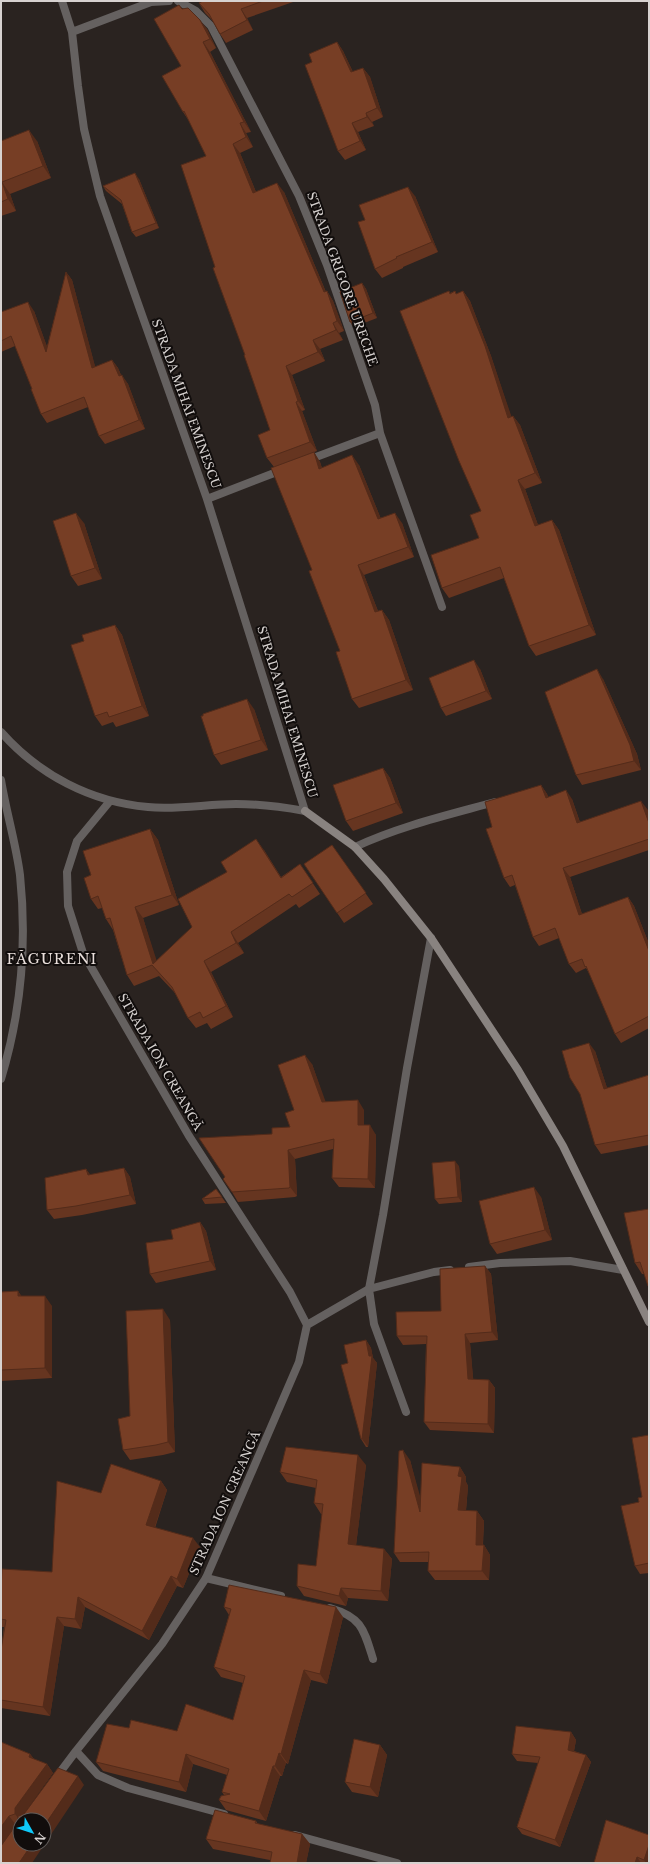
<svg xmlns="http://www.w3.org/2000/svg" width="650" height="1864" viewBox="0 0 650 1864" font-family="'Libre Baskerville',serif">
<rect width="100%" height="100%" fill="#2a2320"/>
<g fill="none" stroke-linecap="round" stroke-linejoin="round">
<path stroke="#656160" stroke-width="8" d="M355,847C400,826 448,815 495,802
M469,1267L500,1263L570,1261L623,1270
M369,1289L434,1272L450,1270
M406,1412L374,1324L369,1289L383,1215L407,1068L431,938
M206,1578L281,1596
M330,1608C362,1617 364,1630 373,1659"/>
<path stroke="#656160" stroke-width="8" d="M178,1L196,11L211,26L299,196L327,265L353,341L375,405L380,433L442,607
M72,32L151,2L169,1
M308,460L380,433
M207,499L282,470
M1,732C39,775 91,802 148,807C177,810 207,804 236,804C260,804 282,807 305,811L207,499L100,196L84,129L78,86L72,32L62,1
M1,780C6,811 16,844 20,875C27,943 21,1013 1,1079
M307,1325L369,1289
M76,1751L98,1775L128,1788L224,1814
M55,1779L76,1751L162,1644L206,1578L299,1362L307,1325L290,1292L189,1136L83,953L68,906L67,872L77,841L110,801
M295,1835L397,1863"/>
<path stroke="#898380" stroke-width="8" d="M305,811L355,847L384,879L431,938L518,1070L563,1146L649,1322"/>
</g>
<path fill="#663520" d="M203,1H296L247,18L253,30L226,43L220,34L212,20L205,13L199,3Z
M182,9L207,29L216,48L210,52L251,132L246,133L253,147L240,153L256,192H284L326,292L327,291L333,301L344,331L339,333L343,340L320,349L325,361L292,375L305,410L302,411L317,451L314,452L320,462L322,468L359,465L381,519L402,523L414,557L364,575L378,611L382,610L389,620L413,690L359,708L352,699L340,651L312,570L274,467L267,458L270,430L245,355L215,267L206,156L189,121L183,112Z
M337,42L343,51L353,72L363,68L370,77L383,117L372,122L374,126L358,132L366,150L345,160L338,151L312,62Z
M1,141H37L51,178L10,194L16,211L1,216Z
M139,179L159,228L136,237L132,232L122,204L106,191L103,186Z
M415,196L438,252L403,267V268L382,278L375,269L365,220Z
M66,272L72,280L95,367L112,360L118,368L121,375L128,384L145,429L105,444L99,436L88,407L47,423L41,414L32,389L15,346L1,352V312L34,311L47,347Z
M362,283L366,289L377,318L354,327L350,322Z
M449,291L450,293L455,291L456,294L463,291L470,301L491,356L511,417L513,416L520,425L542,483L525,489L538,525L552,520L559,530L596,635L536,656L529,646L504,578L449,598L442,588L479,538L481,511Z
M84,523L102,579L78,586L71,576Z
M115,625L122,635L149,716L116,727L113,722L102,726L95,716Z
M480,669L492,699L446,716L441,708Z
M603,679L637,754L641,770L582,785L576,775Z
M254,709L268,750L221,765L214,755Z
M383,768L390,778L403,813L353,831L346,821Z
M541,785L547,794L548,797L572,799L580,822L648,810L649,814V850L570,877L582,914L628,897L634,906L649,944V1028L621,1043L615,1034L589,973L586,968L576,973L569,964L559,938L539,946L533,937L515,885L510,887L504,878L492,827Z
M150,829L158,840L179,905L143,918L156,961L192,927L227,872L264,850L281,877L300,864L320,894L299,908L296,904L238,943L244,953L211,972L233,1017L211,1029L207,1023L196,1028L188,1018L175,993L159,976L134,986L127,975L113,930L106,919L102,908L98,909L91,899V875Z
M332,845L373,904L344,923L304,864Z
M595,1051L607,1088L649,1075V1145L601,1154L595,1145Z
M312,1064L325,1102L364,1110V1125L376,1135L375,1188L339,1187L332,1178L333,1149L295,1159L297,1196L295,1197L238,1202L232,1192L272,1134L290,1127L294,1110Z
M459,1166L462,1202L439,1204L435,1199Z
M124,1168L130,1177L136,1204L82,1215L54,1219L47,1210L86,1169L90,1175Z
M216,1189L226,1203L205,1204L202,1199Z
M541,1197L552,1240L497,1254L490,1244Z
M649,1209V1287L644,1274H642L635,1263Z
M200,1222L206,1231L216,1270L156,1283L150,1274L173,1239Z
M485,1266L491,1274L498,1340L470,1343L473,1379L489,1380L495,1388L494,1433L430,1430L424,1422L426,1344L403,1345L397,1336L441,1311Z
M18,1291L21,1296L52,1306V1378L1,1381V1292Z
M170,1320L175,1452L163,1455L130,1460L123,1450L130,1416Z
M366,1340L371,1348L373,1358L377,1363L368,1447H366L361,1439L348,1363Z
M649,1435V1573L640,1574L635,1566L639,1502L642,1497Z
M410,1460L420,1499L460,1467L466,1477V1482L468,1486L466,1511H477L484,1521L483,1545H484L490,1555L489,1580H435L428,1571V1562H400L394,1553Z
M366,1465L356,1545L384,1549L392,1559L388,1601L348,1598L346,1606L304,1596L297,1586L316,1566L322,1514H321L314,1503L316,1488L287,1482L280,1472Z
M161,1481L167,1490L155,1528L200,1547L183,1588L177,1586L149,1640L85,1607L81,1629L64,1626L50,1716L1,1708V1650L4,1627H1V1591L52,1572Z
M224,1607L343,1617L327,1684L311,1680L288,1764L286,1763L282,1776H280L266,1821L226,1810L219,1800L224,1795L222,1792L227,1775L193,1764L186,1792L103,1771L96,1762L129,1728L177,1731L233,1720L243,1683L221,1677L214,1667L229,1615Z
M571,1732L576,1740L574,1751L586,1755L591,1762L560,1847L522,1834L517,1827L538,1763L517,1761L512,1754Z
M1,1742L30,1754L34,1759L47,1764L53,1773L23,1814L84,1785L16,1825L1,1845Z
M380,1745L387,1755L378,1797L352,1792L345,1782Z
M256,1821L258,1824L302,1834L310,1844L306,1863H270V1860L213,1849L206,1839Z
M649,1835V1863H594Z"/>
<path fill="#532b1a" d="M241,9L247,18L253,30L247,20Z
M200,20L207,29L216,48L210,39Z
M203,42L210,52L251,132L244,122Z
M337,42L343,51L357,81L351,72Z
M363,68L370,77L383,117L377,108Z
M366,113L372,122L374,126L367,117Z
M240,123L246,133L253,147L246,137Z
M352,123L358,132L366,150L360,141Z
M29,130L37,141L51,178L43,166Z
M233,144L240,153L260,202L253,193Z
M135,173L139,179L159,228L156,223Z
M2,182L10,194L16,211L8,199Z
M277,183L284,192L330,302L324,292Z
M408,187L415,196L438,252L432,242Z
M66,272L72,280L98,377L92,368Z
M362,283L366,289L377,318L373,313Z
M327,291L333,301L344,331L337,321Z
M463,291L470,301L491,356L515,427L508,418Z
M28,302L34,311L52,360L46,352Z
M333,323L339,333L343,340L336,330Z
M313,340L320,349L325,361L318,352Z
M112,360L118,368L125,385L119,376Z
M286,366L292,375L305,410L298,401Z
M122,375L128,384L145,429L139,420Z
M296,402L302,411L317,451L310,442Z
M513,416L520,425L542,483L535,473Z
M314,452L320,462L325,478L319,469Z
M352,455L359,465L385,529L378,519Z
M518,480L525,489L542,536L535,526Z
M76,513L84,523L102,579L95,568Z
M395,513L402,523L414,557L408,547Z
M552,520L559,530L596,635L589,625Z
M358,565L364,575L382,622L375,612Z
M382,610L389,620L413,690L406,680Z
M115,625L122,635L149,716L142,706Z
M474,660L480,669L492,699L486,691Z
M597,669L603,679L637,754L641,770L634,761Z
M247,699L254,709L268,750L261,740Z
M383,768L390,778L403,813L396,803Z
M541,785L547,794L552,807L546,798Z
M566,790L572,799L583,832L577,823Z
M641,801L648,810L649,814V823Z
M150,829L158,840L179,905L172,895Z
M256,839L264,850L288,889L281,878Z
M563,868L570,877L585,924L579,915Z
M628,897L634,906L649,944V951Z
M135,907L143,918L161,974L153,964Z
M231,932L238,943L244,953L236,943Z
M204,961L211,972L233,1017L226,1006Z
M589,1043L595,1051L610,1097L604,1089Z
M305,1055L312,1064L329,1111L322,1102Z
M358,1100L364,1110V1134L358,1125Z
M370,1125L376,1135L375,1188L368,1179Z
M288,1150L295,1159L297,1196L290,1187Z
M455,1161L459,1166L462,1202L458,1197Z
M124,1168L130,1177L136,1204L130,1195Z
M86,1169L93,1178L88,1175Z
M534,1187L541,1197L552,1240L545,1230Z
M200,1222L206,1231L216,1270L210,1261Z
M485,1266L491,1274L498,1340L492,1332Z
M18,1291L25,1301L18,1296Z
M45,1296L52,1306V1378L45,1368Z
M163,1309L170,1320L175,1452L168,1442Z
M465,1334L470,1343L474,1387L468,1379Z
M366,1340L371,1348L373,1358L377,1363L368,1447L362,1439L369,1356Z
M489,1380L495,1388L494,1433L488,1424Z
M403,1450L410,1460L427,1521L420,1512Z
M358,1455L366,1465L355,1554L348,1544Z
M460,1467L466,1477V1482L468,1486L465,1520L458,1510V1476Z
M161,1481L167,1490L152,1535L146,1525Z
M477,1511L484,1521L482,1555L476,1545Z
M193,1538L200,1547L183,1588L177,1579Z
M484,1545L490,1555L489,1580L482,1571Z
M384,1549L392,1559L388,1601L381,1591Z
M171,1576L177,1586L149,1640L142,1631Z
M341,1588L348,1598L346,1606L339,1596Z
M78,1597L85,1607L81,1629L75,1619Z
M336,1607L343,1617L327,1684L320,1674Z
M57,1617L64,1626L50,1716L43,1707Z
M304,1670L311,1680L288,1764L281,1754Z
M571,1732L576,1740L573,1757L568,1750Z
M380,1745L387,1755L378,1797L370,1787Z
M279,1753L286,1763L282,1776L275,1766Z
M30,1754L37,1763L29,1757Z
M186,1754L193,1764L186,1792L179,1782Z
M586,1755L591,1762L560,1847L555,1840Z
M47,1764L53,1773L22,1817L20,1821L15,1814V1808Z
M273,1766L280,1776L266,1821L259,1811Z
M78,1776L84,1785L32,1863H19L32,1844H44V1826Z
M9,1816L16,1825L1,1845V1827Z
M302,1834L310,1844L306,1863H297Z
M649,1845V1863H646L644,1860Z
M637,1857L641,1863H635Z"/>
<path fill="#773e25" stroke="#532b1a" d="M203,1H263L241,9L247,20L220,34L209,14L199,3Z
M179,5L182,9L188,8L200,20L210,39L203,42L244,122L240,123L246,137L233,144L253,193L277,183L324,292L327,291L337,321L333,323L336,330L313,340L318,352L286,366L298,401L296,402L310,442L267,458L258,435L270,430L244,355H245L213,268L215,267L181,165L206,156L184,111L183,112L162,76L181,66L154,19Z
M337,42L351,72L363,68L377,108L366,113L367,117L352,123L360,141L338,151L305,65L312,62L309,54Z
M29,130L43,166L2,182L8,199L1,202V141Z
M135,173L156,223L132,232L121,200L103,186Z
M408,187L432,242L396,257L397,258L375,269L358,222L365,220L359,205Z
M66,272L92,368L112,360L119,376L122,375L139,420L99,436L84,397L41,414L31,389H32L11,336L1,341V312L28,302L46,352Z
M362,283L373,313L350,322L340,292Z
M449,291L450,294L455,291L456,294L463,291L485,346L508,418L513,416L535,473L518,480L535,526L552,520L589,625L529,646L500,567L442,588L431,555L479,538L470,515L481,511L459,461L400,311Z
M314,452L319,469L352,455L378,519L395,513L408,547L358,565L375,612L382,610L406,680L352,699L336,652L340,651L309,571L312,570L271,468Z
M76,513L95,568L71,576L53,521Z
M115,625L142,706L109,717L107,712L95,716L71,645L84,641L82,635Z
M474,660L486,691L441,708L429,678Z
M597,669L630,745L634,761L576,775L545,692Z
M247,699L261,740L214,755L201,716H203V714Z
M383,768L396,803L346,821L333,785Z
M541,785L546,798L566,790L577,823L641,801L649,823V839L563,868L579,915L628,897L649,951V1016L615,1034L586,966L585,967L582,959L569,964L555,928L533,937L512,875L504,878L486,829L492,827L485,802Z
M150,829L172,895L135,907L153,964L192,927L178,899L227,872L221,862L256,839L281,878L300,864L313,883L292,897L289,894L231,932L236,943L204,961L226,1006L203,1018L200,1012L188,1018L172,987L152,965L127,975L110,918L106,919L98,896L91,899L84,878L91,875L83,851Z
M332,845L366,893L337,913L304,864Z
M589,1043L604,1089L649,1075V1135L595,1145L580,1094L570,1078L562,1051Z
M305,1055L322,1102L358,1100V1125H370L368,1179L332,1178L334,1139L288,1150L290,1187L289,1188L232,1192L223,1179L225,1177L199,1138L272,1134V1128L290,1127L285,1113L294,1110L278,1065Z
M455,1161L458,1197L435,1199L432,1163Z
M124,1168L130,1195L76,1206L47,1210L45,1178L86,1169L88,1175Z
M534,1187L545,1230L490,1244L479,1201Z
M216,1189L222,1197L202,1199Z
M649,1209V1286H648L640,1262L635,1263L624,1213Z
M200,1222L210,1261L150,1274L146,1243L173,1239L171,1230Z
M485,1266L492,1332L465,1334L468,1379L489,1380L488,1424L424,1422L427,1336H397L396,1312L441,1311L440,1269Z
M18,1291V1296H45V1368L1,1370V1292Z
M163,1309L168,1442L156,1445L123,1450L118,1419L130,1416L126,1311Z
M366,1340L369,1356H372L362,1439H361L341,1365L348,1363L344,1345Z
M649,1435V1563L635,1566L621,1506L639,1502L638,1498L642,1497L632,1438Z
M286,1447L358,1455L348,1544L384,1549L381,1591L341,1588L339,1596L297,1586L298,1564L316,1566L323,1504L314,1503L317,1480L280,1472Z
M403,1450L420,1512L422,1463L460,1467L458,1476L462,1477L458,1510L477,1511L476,1545H484L482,1571H428L429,1552L394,1553L399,1451Z
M111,1464L161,1481L146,1525L193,1538L177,1579L171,1576L142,1631L78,1597L75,1619L57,1617L43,1707L1,1700V1650L6,1620L1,1619V1591L2,1569L52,1572L57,1481L101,1493Z
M229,1585L336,1607L320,1674L304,1670L281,1754L279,1753L275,1766H273L259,1811L219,1800L221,1796L230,1794L222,1792L229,1769L186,1754L179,1782L96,1762L107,1724L129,1728L131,1720L177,1731L186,1704L233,1720L245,1676L214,1667L231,1609L224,1607Z
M516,1726L571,1732L568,1750L586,1755L555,1840L517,1827L540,1757L512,1754Z
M354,1739L380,1745L370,1787L345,1782Z
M1,1742L30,1754L29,1757L47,1764L15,1808V1814L9,1816L1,1827Z
M58,1768L78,1776L44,1826V1820H20V1844H32L19,1863H1V1846L18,1822V1816L24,1814Z
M215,1810L256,1821L255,1823L302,1834L297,1863H270L272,1852L206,1839Z
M606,1820L649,1835V1845L644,1860L637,1857L635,1863H594Z"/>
<g text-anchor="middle" stroke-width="4" stroke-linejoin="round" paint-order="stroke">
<g font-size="12" fill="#d7d2d0" stroke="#110d0c">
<text transform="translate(342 279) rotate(70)" y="4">STRADA GRIGORE URECHE</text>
<text transform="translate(186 404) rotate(70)" y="4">STRADA MIHAI EMINESCU</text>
<text transform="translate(287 712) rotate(73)" y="4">STRADA MIHAI EMINESCU</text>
<text transform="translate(160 1062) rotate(60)" y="4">STRADA ION CREANGĂ</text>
<text transform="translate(225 1503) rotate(-66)" y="4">STRADA ION CREANGĂ</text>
</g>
<g font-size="14" letter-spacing="1" fill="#e8deda" stroke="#110d0c">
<text x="52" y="964">FĂGURENI</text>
</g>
</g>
<rect width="650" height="1864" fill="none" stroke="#d7d2d0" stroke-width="4"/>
<g transform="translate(32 1832) rotate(129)"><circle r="19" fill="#110d0c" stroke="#605c5a"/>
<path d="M0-3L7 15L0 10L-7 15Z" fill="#0fcafa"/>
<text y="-6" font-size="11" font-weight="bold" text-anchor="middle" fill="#d7d2d0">N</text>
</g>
</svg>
